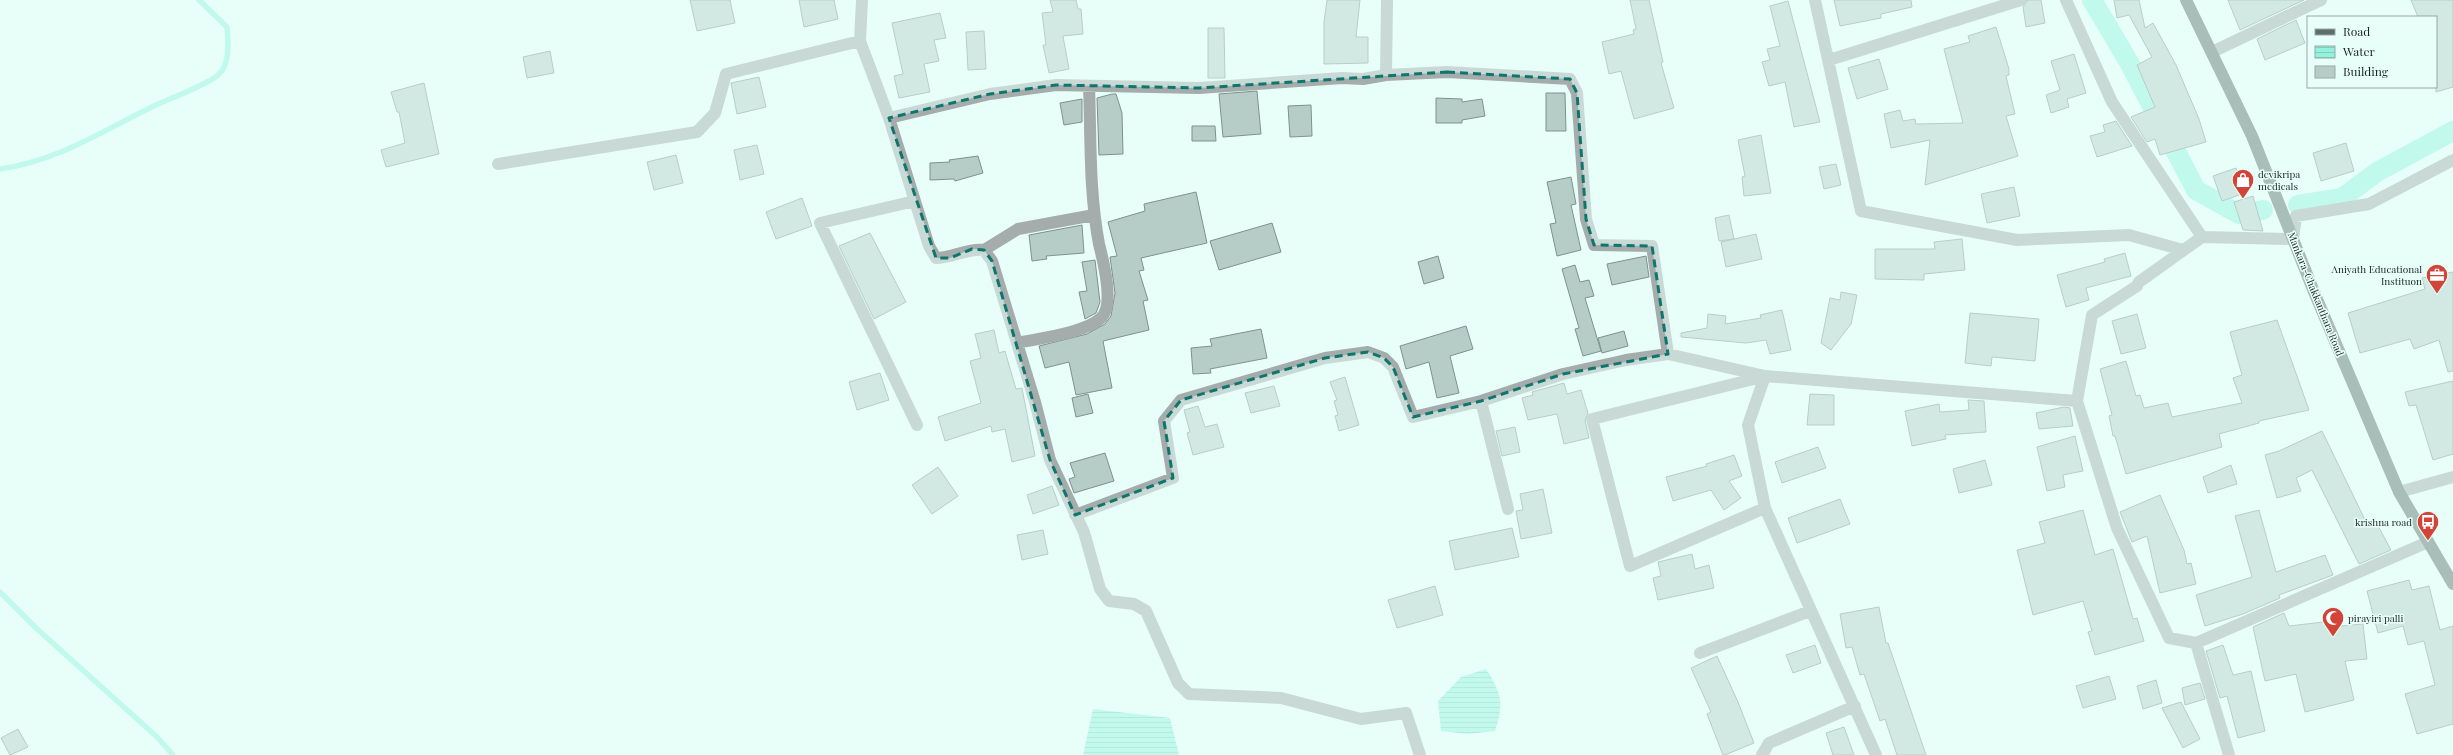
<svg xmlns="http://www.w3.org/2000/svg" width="2453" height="755" viewBox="0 0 2453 755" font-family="'Playfair Display',serif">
<defs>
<pattern id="water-rules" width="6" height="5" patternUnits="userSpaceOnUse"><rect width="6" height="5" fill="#93f2de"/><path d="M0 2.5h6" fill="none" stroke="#7ecfbe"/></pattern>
</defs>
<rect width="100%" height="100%" fill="#e8fff9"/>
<path fill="url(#water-rules)" d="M1486,669C1502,693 1504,705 1495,731L1468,734L1441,731L1438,701L1461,677Z
M1093,709L1170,718L1179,755H1083Z"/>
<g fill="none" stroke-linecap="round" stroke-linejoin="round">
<path stroke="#93f2de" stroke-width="5.5" d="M0,169C58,161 102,131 154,106C171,98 202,87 217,76C231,65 228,42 227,27L199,0
M0,592L36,628L156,736L173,755"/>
<path stroke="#93f2de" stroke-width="20" d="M2092,0L2130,64L2196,190L2239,214L2263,210
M2298,205L2342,198L2377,172L2453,131"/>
</g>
<path fill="#b6cdc7" stroke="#7d928d" d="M690,0H730L735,23L697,31Z
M799,0H834L838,19L804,27Z
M1050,0H1076L1078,9H1081L1083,34L1063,36L1069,69L1049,73L1043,45H1046L1042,13L1053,12Z
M1327,0H1360L1356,37H1368V63L1324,64V22Z
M1630,0H1649L1663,62L1661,63L1674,108L1634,119L1621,71L1609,74L1602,42L1634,34L1633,30L1636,29Z
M1834,0H1911L1912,7L1881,14V18L1840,26Z
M2028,0H2041L2045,23L2026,27L2023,7Z
M2114,0H2139L2145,28L2153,23L2176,65L2199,119L2206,142L2160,155L2155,139L2147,142L2131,117L2155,107L2137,65L2152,57L2129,15L2117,18Z
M2228,0H2304L2240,30Z
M2411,0H2453V87L2436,92V17H2418Z
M1788,1L1820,122L1794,127L1785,82L1769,86L1762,62L1770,60L1767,49L1780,46L1770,6Z
M940,13L946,38L934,40L939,61L924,64L930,92L899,98L894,76L903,74L892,23Z
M2296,20L2305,43L2265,60L2257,39Z
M1996,27L2009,69V75L2006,76L2015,114L2006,116L2018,156L1925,185L1930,140L1891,148L1884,114L1900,110L1903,121L1915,119L1916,124L1963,123L1944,49L1970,42L1968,36Z
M1208,28H1224L1225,78H1208Z
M984,31L986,69L968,70L966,32Z
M550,51L554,73L527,78L523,57Z
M2074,54L2086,93L2067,99L2069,107L2051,113L2046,95L2060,90L2051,61Z
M1879,59L1888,89L1857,99L1848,68Z
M759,77L766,107L737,114L731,83Z
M424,83L439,154L386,167L381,150L405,143L399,112H397L391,92Z
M1257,91L1261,134L1223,137L1219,94Z
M1546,93H1565L1566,131H1546Z
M1112,94H1116L1122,113L1123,154L1099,155L1097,98Z
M1436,98L1462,99V102L1482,99L1485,116L1462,120V123H1436Z
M1082,99V122L1064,125L1060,103Z
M1311,105L1312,136L1290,137L1288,106Z
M2116,121L2132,146L2097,157L2090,136L2105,132L2103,125Z
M1192,126H1215L1216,141H1192Z
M1761,135L1771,193L1744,196L1742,177L1745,176L1738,140Z
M2346,143L2354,171L2321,181L2313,153Z
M757,145L764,174L740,180L734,150Z
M676,155L683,183L654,190L647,162Z
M978,156L983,173L955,181L954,179L930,180V163L950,162L949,160Z
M1836,164L1841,185L1824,189L1819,167Z
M2236,168L2245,193L2222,201L2213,176Z
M1571,177L1576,204L1571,205L1581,250L1557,256L1550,224L1556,223L1547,182Z
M2014,187L2020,216L1987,223L1981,194Z
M1196,192L1207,243L1141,258L1144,270L1139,271L1148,300L1143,301L1149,330L1103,341L1112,388L1076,395L1069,362L1045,368L1039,346L1087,334L1105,324L1111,316L1115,293L1110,257L1117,256L1108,222L1145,211L1144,204Z
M2253,196L2263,231L2243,230L2234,202Z
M802,198L812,226L776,239L766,212Z
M1729,215L1734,239L1719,241L1715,218Z
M1272,223L1281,252L1219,270L1210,241Z
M1082,225L1084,253L1046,256L1047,259L1032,261L1029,235Z
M870,233L906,302L874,319L839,246Z
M1756,234L1762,259L1726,267L1721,242Z
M1962,239L1965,270L1924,274V280L1875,279V249H1935L1934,242Z
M2125,253L2131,276L2086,288L2089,300L2066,307L2057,275L2105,262L2104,259Z
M1438,256L1444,278L1424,284L1418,262Z
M1646,256L1649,277L1612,285L1607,264Z
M1095,260L1100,302L1096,313L1085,319L1079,292L1087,291L1082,262Z
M1575,265L1580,282L1589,280L1594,296L1585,298L1601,351L1583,356L1575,329L1579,328L1562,269Z
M2453,272V371L2448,372L2439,340L2414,349L2410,339L2360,353L2348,313L2425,289L2422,278Z
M1841,292L1857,295L1851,324L1831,350L1821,343L1830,298L1840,300Z
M1782,310L1791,350L1770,354L1766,340L1746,343L1681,337V333L1707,328L1708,314L1726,316L1725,324L1761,318L1760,315Z
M1970,313L2039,319L2035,361L1992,357L1991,366L1965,363Z
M2137,314L2146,348L2121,354L2112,321Z
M2277,320L2309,410L2259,421V423L2219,434L2222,447L2126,474L2115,436H2113L2109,416L2112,415L2100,369L2126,361L2136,396L2140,395L2144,408L2168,403L2172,417L2242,403L2233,378L2242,375L2230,332Z
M1466,326L1473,349L1450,356L1459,393L1437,398L1429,362L1406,369L1400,346Z
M1261,329L1267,358L1210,369L1211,373L1193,374L1191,348L1212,346L1210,339Z
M994,330L999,353L1005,351L1016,389L1022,388L1035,456L1012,462L1005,429L992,432L991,426L945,441L938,417L981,403L970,361L981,358L975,334Z
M1624,331L1628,346L1602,353L1598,338Z
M880,373L889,400L857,410L849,382Z
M1345,377L1359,425L1339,431L1335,416L1338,415L1334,401L1337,400L1330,382Z
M2453,381V454L2433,460L2416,405L2409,406L2405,392Z
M1564,383L1567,394L1581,390L1588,413L1585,420L1589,438L1564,444L1557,414L1528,420L1522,398L1533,395L1532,392Z
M1274,386L1280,406L1251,413L1245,393Z
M1088,394L1093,413L1076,417L1072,398Z
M1810,394L1834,395V425H1807Z
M1968,400L1984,401L1986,432L1945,435L1946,439L1912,446L1905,411L1939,404L1940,412L1969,410Z
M1198,406L1205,427L1217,424L1224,447L1193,455L1187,433L1190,432L1184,410Z
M2064,407L2070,408L2073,426L2039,429L2036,413Z
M1515,427L1520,452L1502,456L1496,431Z
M2322,431L2367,524L2375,520L2391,550L2359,564L2312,470L2296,478L2301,491L2277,498L2265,455L2279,451Z
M2075,436L2083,471L2063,475L2065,487L2047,491L2037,447Z
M1818,447L1826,468L1782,483L1775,462Z
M1105,453L1114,481L1074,493L1069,479L1075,477L1070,463Z
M1734,455L1742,476L1729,481L1741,498L1724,510L1711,490L1673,501L1666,477L1707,466L1706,464Z
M1985,460L1992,485L1959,493L1953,469Z
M2231,465L2237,484L2208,493L2203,477Z
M938,467L958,496L932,514L912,485Z
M1052,486L1059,505L1033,514L1027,495Z
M1543,489L1552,533L1521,539L1516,511L1523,510L1520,494Z
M2160,495L2184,550L2187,564L2191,563L2196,584L2160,593L2147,536L2132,542L2120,512Z
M1840,499L1850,524L1797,543L1788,518Z
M2083,510L2095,555L2113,549L2133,619L2137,618L2144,641L2095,655L2088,632L2092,631L2083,601L2033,615L2017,550L2045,543L2039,522Z
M2259,510L2276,572L2325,555L2333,575L2279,595L2280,598L2243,614L2205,626L2196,595L2252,577L2235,516Z
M1512,528L1519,557L1455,570L1449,541Z
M1043,530L1048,554L1022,560L1017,535Z
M1692,554L1695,569L1709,565L1714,588L1658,600L1653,578L1661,576L1658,562Z
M2409,580L2412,590L2429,586L2440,630L2453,626V724L2417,734L2405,694L2435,685L2424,641L2408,645L2403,626L2378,633L2367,591Z
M1435,586L1443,615L1397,628L1388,600Z
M1879,607L1886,643H1888L1926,755H1897L1885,719L1880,721L1864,674L1860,675L1852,647L1846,648L1840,614Z
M2284,613L2289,626L2340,620L2341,626L2363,624L2367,659L2345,661L2354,700L2305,712L2296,674L2265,681L2253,627Z
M1815,645L1821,663L1793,673L1786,655Z
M2223,645L2233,675L2251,671L2265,731L2238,738L2227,696L2220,698L2206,651Z
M1717,656L1738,702L1754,743L1725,755H1723L1707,714L1711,712L1691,668Z
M2109,676L2116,699L2083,708L2076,686Z
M2156,680L2162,703L2143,709L2137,686Z
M2200,683L2205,699L2185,705L2182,688Z
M2181,702L2200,739L2183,748L2162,708Z
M1844,727L1854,755H1833L1826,733Z
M18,729L28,747L10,755L1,738Z"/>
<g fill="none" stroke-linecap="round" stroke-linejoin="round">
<path stroke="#a4adab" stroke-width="12" d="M862,0L860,41L889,118
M1387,0L1386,75L1363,79L1342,78L1199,88L1056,85L990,94L889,118L929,246L936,258C953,258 967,248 984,250L992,261L1035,402L1050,460L1084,532L1100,589L1109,601L1134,604L1146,611L1178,683L1189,694L1281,698L1361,719L1406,713L1420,755
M1815,0L1861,211L2017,240L2129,235L2183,250
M2066,0L2112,102L2202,237L2293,239L2296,216L2369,204L2453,160
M2212,52L2321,0
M1829,60L2021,0
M1386,75L1447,72L1570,79L1577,93L1586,219L1594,245L1652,246L1668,354
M498,164L697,132L715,113L726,74L860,41
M915,201L820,223L917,425
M984,250L1018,229L1094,215
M1017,343C1040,338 1085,333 1101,318C1115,305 1103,260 1099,244C1089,192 1091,138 1089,86
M1762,377L1592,419L1630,566L1765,508
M1481,401L1508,509
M2077,401L2092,315L2137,286L2139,282L2202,237
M2399,492L2453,477
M1075,515L1173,478L1164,421L1181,400L1325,358L1368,352L1384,358L1393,367L1413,417L1481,401L1563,374L1626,360L1668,354L1765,376
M1700,653L1810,611
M1762,755L1769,743L1855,706
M1876,755L1765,508L1748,425L1765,376L2077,401L2117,528L2169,638L2196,643
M2229,755L2196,643L2428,542"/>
<path stroke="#5e6f6a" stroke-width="12" d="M2186,0L2252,136L2314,292L2399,492L2453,584"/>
</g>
<path d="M0 0H2453V755H0ZM1447,72L1570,79L1577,93L1586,219L1594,245L1652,246L1668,354L1563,374L1481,401L1413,417L1393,367L1384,358L1368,352L1325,358L1181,400L1164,421L1173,478L1075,515L1050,460L992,261L984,250L972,249L950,258H936L889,118L990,94L1056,85L1199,88Z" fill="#e8fff9" fill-opacity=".55" fill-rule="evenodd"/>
<path fill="none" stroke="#0f766e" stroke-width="3" stroke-dasharray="8 5" stroke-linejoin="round" d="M1447,72L1570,79L1577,93L1586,219L1594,245L1652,246L1668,354L1563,374L1481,401L1413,417L1393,367L1384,358L1368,352L1325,358L1181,400L1164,421L1173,478L1075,515L1050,460L992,261L984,250L972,249L950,258H936L889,118L990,94L1056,85L1199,88Z"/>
<defs>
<g id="shop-pin" transform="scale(1.15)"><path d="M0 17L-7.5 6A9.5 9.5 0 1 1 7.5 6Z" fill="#d14437" stroke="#e8fff9"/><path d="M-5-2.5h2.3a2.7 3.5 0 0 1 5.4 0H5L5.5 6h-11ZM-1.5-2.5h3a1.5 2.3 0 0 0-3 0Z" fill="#fff"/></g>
<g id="office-pin" transform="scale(1.15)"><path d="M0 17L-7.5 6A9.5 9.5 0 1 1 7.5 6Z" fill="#d14437" stroke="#e8fff9"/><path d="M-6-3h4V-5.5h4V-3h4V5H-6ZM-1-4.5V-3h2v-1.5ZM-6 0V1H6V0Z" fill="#fff"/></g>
<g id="bus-pin" transform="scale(1.15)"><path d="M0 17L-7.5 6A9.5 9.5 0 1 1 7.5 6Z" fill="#d14437" stroke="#e8fff9"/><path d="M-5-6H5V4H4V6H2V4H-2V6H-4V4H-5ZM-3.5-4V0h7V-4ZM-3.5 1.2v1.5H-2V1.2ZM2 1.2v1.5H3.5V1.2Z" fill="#fff"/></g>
<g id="mosque-pin" transform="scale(1.15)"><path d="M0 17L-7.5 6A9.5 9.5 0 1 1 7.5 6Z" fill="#d14437" stroke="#e8fff9"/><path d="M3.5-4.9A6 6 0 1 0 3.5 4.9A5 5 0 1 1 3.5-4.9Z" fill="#fff"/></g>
</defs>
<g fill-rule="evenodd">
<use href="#shop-pin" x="2243" y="180"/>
<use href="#office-pin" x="2437" y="275"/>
<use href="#bus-pin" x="2428" y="522"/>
<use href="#mosque-pin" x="2333" y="618"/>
</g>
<g text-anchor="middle" stroke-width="3" stroke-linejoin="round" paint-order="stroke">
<g font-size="10" fill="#1d2523" stroke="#e8fff9" text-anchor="start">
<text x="2258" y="178">devikripa<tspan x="2258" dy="12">medicals</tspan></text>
<text x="2422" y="273" text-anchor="end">Aniyath Educational<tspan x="2422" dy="12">Instituon</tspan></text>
<text x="2412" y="526" text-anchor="end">krishna road</text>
<text x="2348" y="622">pirayiri palli</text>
</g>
<g font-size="10" fill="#1d2523" stroke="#e8fff9">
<text transform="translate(2316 294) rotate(68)" y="4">Mankara-Chakkanthara Road</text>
</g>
</g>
<rect x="2307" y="16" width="130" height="72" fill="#e8fff9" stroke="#97a8a3"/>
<rect x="2315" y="29" width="20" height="6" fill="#5e6f6a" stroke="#97a8a3"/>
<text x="2343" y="36" font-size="12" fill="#1d2523">Road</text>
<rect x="2315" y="46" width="20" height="12" fill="url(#water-rules)" stroke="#97a8a3"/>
<text x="2343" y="56" font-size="12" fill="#1d2523">Water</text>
<rect x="2315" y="66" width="20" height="12" fill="#b6cdc7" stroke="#97a8a3"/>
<text x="2343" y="76" font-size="12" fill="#1d2523">Building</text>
</svg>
